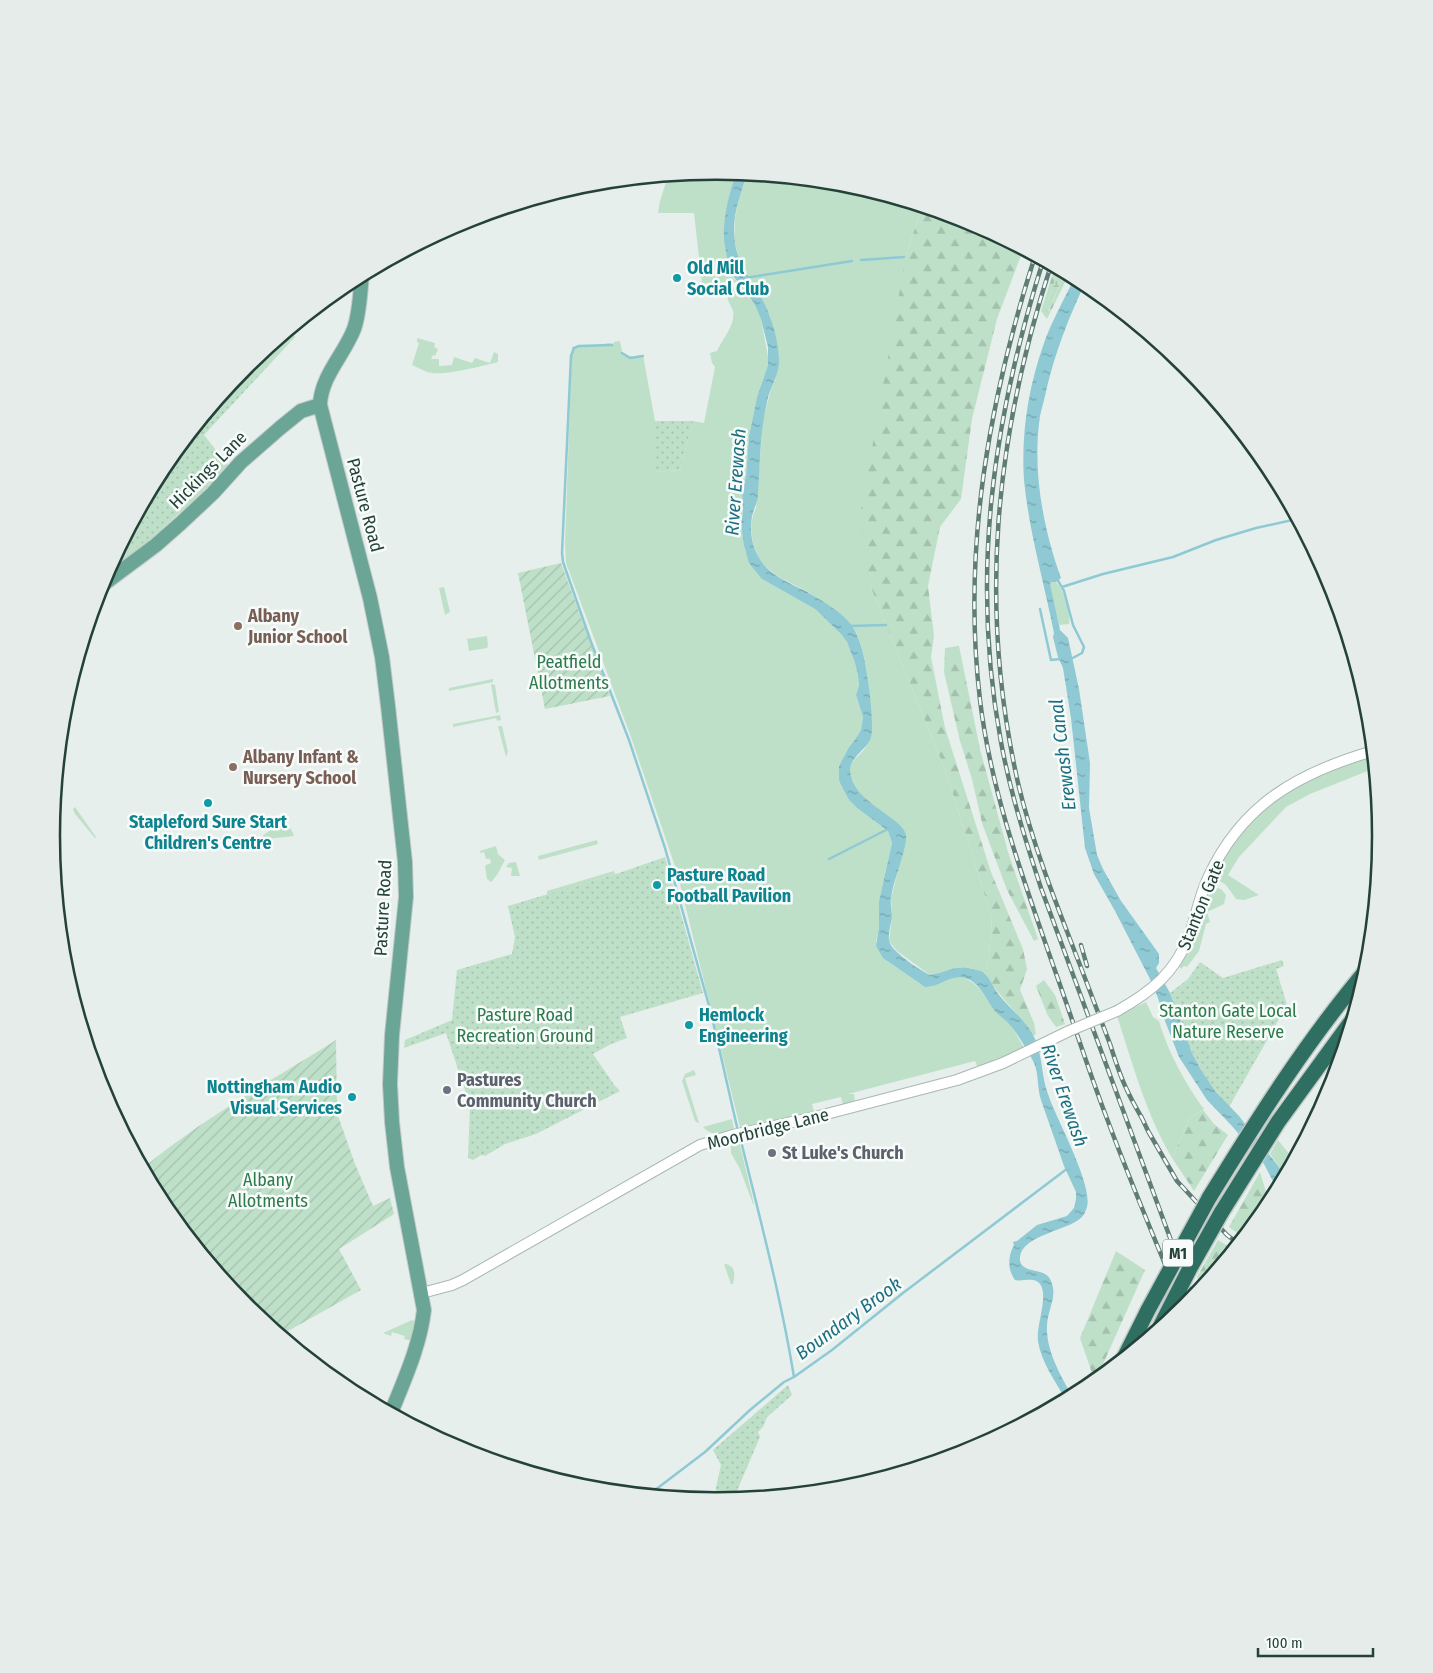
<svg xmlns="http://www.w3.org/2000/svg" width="1433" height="1673" viewBox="0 0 1433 1673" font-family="'Fira Sans Condensed',sans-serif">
<defs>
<pattern id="forest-firs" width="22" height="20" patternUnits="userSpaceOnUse" patternTransform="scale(1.25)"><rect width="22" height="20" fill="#bfe0c8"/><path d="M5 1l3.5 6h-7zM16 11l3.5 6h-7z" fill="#a4c1ad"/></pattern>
<pattern id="wetland-marsh" width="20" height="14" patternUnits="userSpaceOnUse" patternTransform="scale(1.25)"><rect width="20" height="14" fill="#bfe0c8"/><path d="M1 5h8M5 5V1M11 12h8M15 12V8" fill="none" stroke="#a4c1ad"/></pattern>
<pattern id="park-dots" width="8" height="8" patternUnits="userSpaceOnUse" patternTransform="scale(1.25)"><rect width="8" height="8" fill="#bfe0c8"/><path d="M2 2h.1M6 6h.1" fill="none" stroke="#a4c1ad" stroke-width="1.8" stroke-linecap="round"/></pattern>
<pattern id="garden-furrows" width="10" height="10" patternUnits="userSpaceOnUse" patternTransform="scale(1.25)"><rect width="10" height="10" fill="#bfe0c8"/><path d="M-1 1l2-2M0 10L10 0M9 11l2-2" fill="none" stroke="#a4c1ad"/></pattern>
<pattern id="water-ripples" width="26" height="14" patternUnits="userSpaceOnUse" patternTransform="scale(1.25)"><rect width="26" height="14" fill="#8ec9d4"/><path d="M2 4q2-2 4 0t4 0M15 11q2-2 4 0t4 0" fill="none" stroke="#74a5ad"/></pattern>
</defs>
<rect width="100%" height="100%" fill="#e6efeb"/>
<path fill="#bfe0c8" d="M717,171L737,173L726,217L731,270L730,273L737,282L702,284L694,213H658L660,201L668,176Z
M747,174L847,184L922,207L906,255L870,585L946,772L992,918L989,956L985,974C964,961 951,971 930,975L897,951L889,941L892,915L891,898L902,855L906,835C902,830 898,824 893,821C877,808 856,796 850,774C847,760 861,757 866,746C868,742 867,735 868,731C872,703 868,647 851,624C847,618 839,614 833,610C825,604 817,597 808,592C783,578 756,571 752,537C751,527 751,517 756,508L763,420L771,389L775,380L779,357L770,316L741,265L734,240L735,218L739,198Z
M740,286L754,303L761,319L768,357V365L757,397L753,417L749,436L746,477L742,490L743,512L741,524L762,579L815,609L841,634L847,642L855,663L858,677L859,685L856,695L863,717L861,730L854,741L849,747L839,766V780L843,789L849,800L857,808L888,831L892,843L879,901V927L876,942L889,962L925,987C937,988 946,976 957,977C978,978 984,998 996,1011C1000,1016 1006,1019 1010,1024C1015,1031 1019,1040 1024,1047L978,1068L975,1061L848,1094H854L855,1102L843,1105L841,1097L812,1104L814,1112L740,1127L677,872L631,737L566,563L565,543L572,347C581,346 588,346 597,345C603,345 607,342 613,344L614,342L620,341L622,352C629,358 634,357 643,355L655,421V472L680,470L693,421L704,423L715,367L712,363L710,353L717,351C722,340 736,324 733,311C732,307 729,304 728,300C727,296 727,291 727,288Z
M417,338L435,343L434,347L438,349L435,356L433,355L431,359H439V366L452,365L454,357L472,363L475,358L490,363L494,352L498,354V362C481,366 443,377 427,372C422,370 417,367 412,365L419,343L417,342Z
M172,520V524L105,576L109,568Z
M1051,582H1056C1064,591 1071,612 1069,624L1059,625L1049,584Z
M444,587L450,612L445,615L439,588Z
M487,636L488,646L487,648L469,651L467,639Z
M493,679V682L449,691V688Z
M491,684L495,685L499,712L496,713Z
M500,715L501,720L497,721L496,718L453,727V724Z
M498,726H502L508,752L506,757Z
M1374,756L1375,768L1310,794L1286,807L1239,857L1228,875L1259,895L1244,900L1236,899L1226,885L1218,880C1216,868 1225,858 1231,848C1265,797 1317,773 1374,756Z
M75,807L96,837L95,838L75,814L73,809Z
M279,825L289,826L293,833L294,836L257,840L273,828Z
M597,840L598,844L539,860L538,856Z
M496,846L498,854L505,860L497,875L491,882L487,879L485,867L486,865L491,863L490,859H486L484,852L480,853V851Z
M516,862L520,876H511L512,868L506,867L509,863Z
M614,871L615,874L547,895V891Z
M1217,888L1221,889L1226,895L1224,904L1207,912L1210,922L1206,924L1199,951L1187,967L1184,966L1181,969L1179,966L1206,894L1210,889Z
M1146,1002L1153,1017L1159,1021C1167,1050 1186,1085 1204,1109L1190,1118L1172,1158C1146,1114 1133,1065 1117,1016Z
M694,1070L696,1075L685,1078L699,1123H698L695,1121L682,1081L685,1074Z
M732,1119L734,1129C722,1132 713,1138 703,1127Z
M1278,1140L1294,1160L1286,1176L1270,1154Z
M739,1141L754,1204H753L740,1169L731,1153V1146L734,1142Z
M724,1264C736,1265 735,1274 733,1284H731Z
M412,1320L416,1322L412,1341L404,1339L405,1336L392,1332L391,1336L383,1333Z"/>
<path fill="url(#forest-firs)" d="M922,207L971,222L1023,250L997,319L972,419L961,499L940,527L928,586L934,636L931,657L945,728L991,872L1023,949L1027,969L1020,990L1034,1023L1036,1034L1033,1036C1019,1013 999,997 985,974L989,956L992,918L946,772L870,585L860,516L906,255Z
M1055,267L1059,269L1044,311H1049L1065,272L1069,274L1047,319L1041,311Z
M959,646L980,749L1008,852L1038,939L1034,941L1007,890L982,823L972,779L960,741L944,672L945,648Z
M1044,980L1055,995L1065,1024L1056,1027L1048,1016L1036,986Z
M1203,1110L1214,1124L1228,1135L1194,1191L1172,1158L1190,1118Z
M1260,1172L1270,1205L1244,1238L1229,1227Z
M1218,1240L1234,1250L1201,1289L1197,1277Z
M1116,1251L1145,1270L1095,1382L1080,1338Z"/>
<path fill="url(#wetland-marsh)" d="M1059,269L1065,272L1048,312L1044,311Z"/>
<path fill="url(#park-dots)" d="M290,330L295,337L204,435L228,465C194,505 152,537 109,568L164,467L246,366Z
M655,421H693L680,470L655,472Z
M665,857L703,993L620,1017L627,1038L611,1044L593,1054L615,1086L620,1091L536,1134L505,1144L485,1156L481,1155L473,1160L468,1158L470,1105L446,1033L404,1048L405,1040L452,1020L457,970L512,954L515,937L508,906L619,873Z
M1282,960L1284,966L1276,969L1287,1005L1229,1107C1219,1096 1209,1083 1201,1070C1187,1046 1180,1019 1170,993L1188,979L1200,962L1223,978Z
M788,1385L792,1395L767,1417L763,1427L758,1432L760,1437L733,1500L712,1501V1496L715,1492L721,1465L713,1450Z"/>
<path fill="url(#garden-furrows)" d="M561,563L610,696L545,709L518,573Z
M336,1040L337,1113L355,1164L373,1206L390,1198L394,1214L339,1249L361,1290L281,1335L246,1307L163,1206L143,1168C202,1119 271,1081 336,1040Z"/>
<path fill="url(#water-ripples)" d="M737,173L747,174C741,193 733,213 734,233C735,269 760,286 770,317C775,329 778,345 779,358C780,375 770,386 767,402C760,433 760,462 758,494C758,502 754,508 752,516C750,529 751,544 758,556C766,572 782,579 797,587C811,593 842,612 851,624C856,631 861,644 863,653C867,668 876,729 870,740C864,751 850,758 850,770C851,802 903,817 906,835C907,844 900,863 898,871C895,880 892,889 891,898C890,904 892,911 892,917C891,924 888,932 889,940C890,951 920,970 930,975C946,972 957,964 974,969C977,970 982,971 984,973C990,978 994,989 999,995C1011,1010 1027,1021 1035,1039C1043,1057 1041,1076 1048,1094C1056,1119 1093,1184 1087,1207C1086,1210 1084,1215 1082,1217C1070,1230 1022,1235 1020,1257C1018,1275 1045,1267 1050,1279C1059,1296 1047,1309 1047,1327C1046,1350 1061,1377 1073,1397L1066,1400C1056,1382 1041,1362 1038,1341C1036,1324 1049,1296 1040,1284C1034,1276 1023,1282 1015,1280C1007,1269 1008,1256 1014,1245L1013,1242L1017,1241L1037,1225L1067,1216L1074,1208L1076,1199V1192L1064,1166L1041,1100C1037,1088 1039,1074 1034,1063C1030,1054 1016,1031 1009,1024C1005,1019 999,1016 995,1011C986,1000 980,982 965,978C949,974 939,988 925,987L883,958L876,946L879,927V901L892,843L888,831L857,808L849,800L843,789L839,780V766L849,747L854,741L861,730L863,717L856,695L859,685L858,676L855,663L847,642L841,634L815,609L762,579L749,563L744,545L741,524L743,512L742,490L746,477L749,436L753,417L757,397L768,365V347L761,319L754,303L734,277L731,276C730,266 726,256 725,246C721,227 729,190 737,173Z
M1075,277L1085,283C1069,317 1056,350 1047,387C1045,397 1042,407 1040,416C1032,470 1043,528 1061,578L1056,582H1051L1050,584L1060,630L1068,638L1079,689L1090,763L1089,808L1097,855L1103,869L1121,901L1159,954V963L1156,968L1170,993L1192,1053L1201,1070L1216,1092L1239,1116L1286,1176L1278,1191L1264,1164L1232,1126L1207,1100L1179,1057L1165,1021L1158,998L1150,979L1115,911L1094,874L1085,848L1071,718L1063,668L1058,657L1053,637L1054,633C1044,582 1029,532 1024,480C1021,435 1028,389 1043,346C1051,322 1064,300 1075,277Z"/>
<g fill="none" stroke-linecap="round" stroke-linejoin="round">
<path stroke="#8ec9d4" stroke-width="2.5" d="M861,260L904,257
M745,278L852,261
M612,345L579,346L574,348L571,356L562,553L563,562L591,642L629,740L665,848L711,1013L737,1127
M622,353L630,358L643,356
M1057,579L1064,591L1073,625L1084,647L1082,653L1069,660
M1062,587L1103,574L1173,557L1216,540L1256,528L1297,519
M1040,609L1051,660L1060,659
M850,626L886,625
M829,859L890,828
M741,1141C760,1219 781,1297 794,1377
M645,1495L659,1487L705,1452L750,1410L784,1382L794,1377L832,1350L903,1293L1068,1168"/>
<g stroke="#a8b8b2" stroke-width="12">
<path id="minor" d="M1117,1011C1151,992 1175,973 1189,936C1196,917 1199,897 1208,878C1242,804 1298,773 1373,751
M422,1293L452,1285L463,1280L700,1145L733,1135L815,1117L957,1080L1003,1063L1069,1031"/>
</g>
<g stroke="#c2cac8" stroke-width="16">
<path id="major" d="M362,275C360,292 360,312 354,329C344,355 321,376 320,405L370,598L382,657L388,706L405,862L406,897L392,1035L390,1084L392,1122L397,1167L424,1310C420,1346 404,1380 391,1413
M101,586L156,545L181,523L213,493L241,462L280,428L301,411L320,405"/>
</g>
<g stroke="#c2cac8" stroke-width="18">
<path id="highway" d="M1209,1198C1258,1118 1308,1039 1369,967
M1221,1213L1278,1122L1353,1019
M1124,1358L1148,1310"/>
</g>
<use href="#minor" stroke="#fff" stroke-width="10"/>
<use href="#major" stroke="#6aa596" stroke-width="14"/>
<use href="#highway" stroke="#2f6f62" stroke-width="15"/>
<g stroke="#5f7d75" stroke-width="4.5">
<path id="rail" d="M1035,256C989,400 962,549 980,700C991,792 1023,878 1053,965C1071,1015 1087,1066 1106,1116C1130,1181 1157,1245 1184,1310
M1043,261C993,420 970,575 1001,742C1010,791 1025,839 1041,888L1193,1300
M1051,265C995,438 978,605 1018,783C1033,846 1057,906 1080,965C1090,991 1100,1018 1110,1044C1115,1060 1120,1076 1127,1090C1132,1101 1138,1111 1144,1122
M1081,945L1087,966
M1141,1116L1148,1131L1177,1181L1227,1235L1239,1244"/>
</g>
<use href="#rail" stroke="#f7fbf9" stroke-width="2.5" stroke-dasharray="8" stroke-linecap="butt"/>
<g stroke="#a8b8b2" stroke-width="12" stroke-linecap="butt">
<path id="minor-bridge" d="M1069,1031L1117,1011"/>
</g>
<g stroke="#c2cac8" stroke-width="18" stroke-linecap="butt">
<path id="highway-bridge" d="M1148,1310L1209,1198
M1160,1327L1190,1268L1221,1213"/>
</g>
<use href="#minor-bridge" stroke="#fff" stroke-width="10"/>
<use href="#highway-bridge" stroke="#2f6f62" stroke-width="15"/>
</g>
<g fill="#0f9aa8" stroke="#f7fbf9" stroke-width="2">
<circle cx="677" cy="278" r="5"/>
<circle cx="208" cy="803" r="5"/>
<circle cx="657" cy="885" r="5"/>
<circle cx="689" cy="1025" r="5"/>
<circle cx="352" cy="1097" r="5"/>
</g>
<g fill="#8d6e63" stroke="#f7fbf9" stroke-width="2">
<circle cx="238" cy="626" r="5"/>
<circle cx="233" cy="767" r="5"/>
</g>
<g fill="#6b7280" stroke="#f7fbf9" stroke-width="2">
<circle cx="447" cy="1090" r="5"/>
<circle cx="772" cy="1153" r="5"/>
</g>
<g text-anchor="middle" stroke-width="5" stroke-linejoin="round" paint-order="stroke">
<rect fill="#f7fbf9" stroke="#637a73" stroke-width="1" x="1163" y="1239.5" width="30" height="27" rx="4"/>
<g font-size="16" font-weight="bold" fill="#24423a">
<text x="1178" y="1259">M1</text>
</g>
<g font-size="18" font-weight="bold" fill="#0d838f" stroke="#f7fbf9" text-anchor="start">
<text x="687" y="274">Old Mill<tspan x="687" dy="21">Social Club</tspan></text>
<text x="208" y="828" text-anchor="middle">Stapleford Sure Start<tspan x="208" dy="21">Children's Centre</tspan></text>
<text x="667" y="881">Pasture Road<tspan x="667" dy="21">Football Pavilion</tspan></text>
<text x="699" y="1021">Hemlock<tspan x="699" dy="21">Engineering</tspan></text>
<text x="342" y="1093" text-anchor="end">Nottingham Audio<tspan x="342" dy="21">Visual Services</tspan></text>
</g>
<g font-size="18" fill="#24423a" stroke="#f7fbf9">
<text transform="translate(208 470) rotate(-45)" y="6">Hickings Lane</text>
<text transform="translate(365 505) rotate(75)" y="6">Pasture Road</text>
<text transform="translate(1201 905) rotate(-68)" y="6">Stanton Gate</text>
<text transform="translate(383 908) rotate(-87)" y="6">Pasture Road</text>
<text transform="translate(768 1129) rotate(-14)" y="6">Moorbridge Lane</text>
</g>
<g font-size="18" font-weight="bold" fill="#785e54" stroke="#f7fbf9" text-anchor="start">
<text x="248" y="622">Albany<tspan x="248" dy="21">Junior School</tspan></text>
<text x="243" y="763">Albany Infant &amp;<tspan x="243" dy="21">Nursery School</tspan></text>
</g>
<g font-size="18" fill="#2d7a4b" stroke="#f7fbf9">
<text x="569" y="668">Peatfield<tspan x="569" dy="21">Allotments</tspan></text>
<text x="1228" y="1017">Stanton Gate Local<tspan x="1228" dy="21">Nature Reserve</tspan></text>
<text x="525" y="1021">Pasture Road<tspan x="525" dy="21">Recreation Ground</tspan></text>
<text x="268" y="1186">Albany<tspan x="268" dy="21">Allotments</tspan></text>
</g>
<g font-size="18" font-weight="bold" fill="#5b616d" stroke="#f7fbf9" text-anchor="start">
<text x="457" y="1086">Pastures<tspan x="457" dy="21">Community Church</tspan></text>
<text x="782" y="1159">St Luke's Church</text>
</g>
<g font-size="19" font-style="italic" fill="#1c6f80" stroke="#f7fbf9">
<text transform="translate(735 482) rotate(-86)" y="7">River Erewash</text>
<text transform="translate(1062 755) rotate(-97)" y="7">Erewash Canal</text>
<text transform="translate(1065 1095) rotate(71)" y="7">River Erewash</text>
<text transform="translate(848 1318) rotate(-36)" y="7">Boundary Brook</text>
</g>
</g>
<path d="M0 0H1433V1673H0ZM60 836a656 656 0 1 1 1312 0a656 656 0 1 1-1312 0Z" fill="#e6ecea" fill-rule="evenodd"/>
<path fill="none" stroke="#24423a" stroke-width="2.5" d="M60 836a656 656 0 1 1 1312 0a656 656 0 1 1-1312 0Z"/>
<path d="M1258 1648v8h115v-8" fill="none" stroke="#24423a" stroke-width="2.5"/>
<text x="1266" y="1648" font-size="15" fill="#24423a" stroke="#f7fbf9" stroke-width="4" paint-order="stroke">100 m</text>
</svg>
